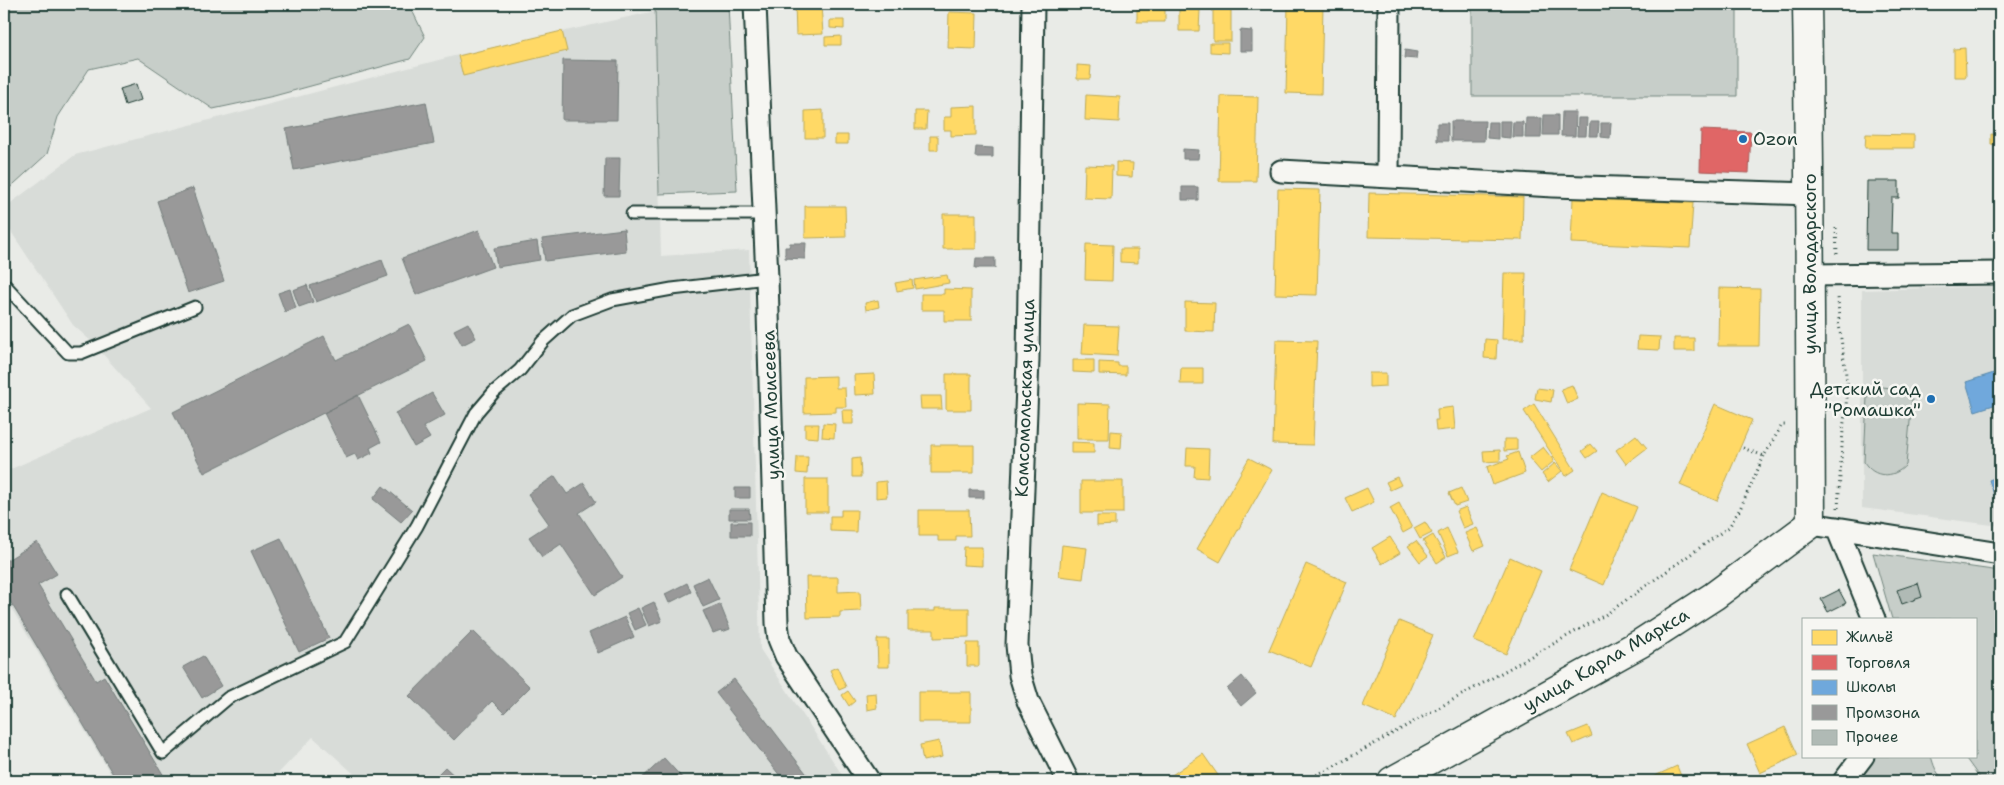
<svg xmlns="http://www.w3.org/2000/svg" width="2004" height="785" viewBox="0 0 2004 785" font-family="'Shantell Sans',sans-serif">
<rect width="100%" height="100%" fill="#e9ebe7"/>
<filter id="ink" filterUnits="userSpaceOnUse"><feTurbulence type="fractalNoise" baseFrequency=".02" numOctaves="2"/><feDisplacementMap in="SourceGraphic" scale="10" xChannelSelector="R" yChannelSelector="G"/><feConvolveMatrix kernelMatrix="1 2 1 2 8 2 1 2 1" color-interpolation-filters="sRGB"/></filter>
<g filter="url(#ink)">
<path fill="#d8dcd8" d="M655,11L661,256L749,250L760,649L846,781H362L313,737L271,781H115L4,596V472L151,408L93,343L73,325L4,221V208L75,155L454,56Z
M2000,286V526L1862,508V290Z"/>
<path fill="#c7cec9" stroke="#73867e" d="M4,4H409L425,37L410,59L274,96L213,109L138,58L89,69L58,117L47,154L4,193Z
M655,4H728L737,191L659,194Z
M1472,4H1737V96H1472Z
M1881,387C1893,388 1904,389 1912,400L1906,465C1893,479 1874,478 1864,462L1867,397L1871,390Z
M1873,553L2000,571V781H1982L1964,756H1975V619H1892Z
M1871,756H1931C1935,770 1938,779 1953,781H1856Z"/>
<path fill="#ffd966" stroke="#bcaa57" d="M795,4H821L823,34L796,35Z
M1213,4H1231V41H1213Z
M1288,4L1323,5L1321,94L1286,93Z
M1137,9H1165V22H1137Z
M1179,10H1200L1199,31H1179Z
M949,12L977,13L976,49L948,48Z
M830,20H844V29L830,28Z
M562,31L567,51L463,76L458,56Z
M841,36V45H825V37Z
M1210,43H1228V53L1210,52Z
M1965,48L1966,77H1954V49Z
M1077,65L1091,66L1090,79H1077Z
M1086,95L1120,97L1119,122L1085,120Z
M1221,96L1258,97L1256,181H1219Z
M976,106V135L951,136V130H944V117H951V107Z
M823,110V138H805V111Z
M915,111H927L926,129H915Z
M1866,134L1914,135V148H1865Z
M1991,134L2000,135V145L1991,144Z
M835,135H848V144H835Z
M930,136H938V150H930Z
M1116,162L1133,163L1132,177L1116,176Z
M1085,165L1112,166L1111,199L1084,198Z
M1278,189L1320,190L1317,295L1275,294Z
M1369,193L1523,197L1522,240L1368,237Z
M1573,198L1693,203L1690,248L1571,243Z
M805,206H845L846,237L805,238Z
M943,214H976V249H943Z
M1086,244L1113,245L1112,281L1085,280Z
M1120,249H1138V263L1120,262Z
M1504,273H1526L1524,339H1502Z
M947,275L949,283L915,289L914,280Z
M912,280L913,288L897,291L895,283Z
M1719,288L1760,289L1759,346H1718Z
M944,289L971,290V321H944V310H921V294H944Z
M878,300L879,307L866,310L865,303Z
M1185,302L1215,303L1214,332L1185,331Z
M1084,325L1119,326L1117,356L1082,354Z
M1638,336L1660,337L1659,350L1637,349Z
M1674,338H1694V351H1674Z
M1485,339L1497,340L1496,359L1484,358Z
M1276,340L1317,341L1313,445L1273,444Z
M1073,360H1094V373L1073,372Z
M1099,362L1118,363V366H1126V375L1099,374Z
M1181,368H1203V384H1180Z
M1369,373H1386V386L1369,387Z
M874,374L875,394L855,395L854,375Z
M946,374H971V410H946Z
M836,376V388H845L846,407H836V412L804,413V377Z
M1572,385L1578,399L1567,404L1561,389Z
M1537,388L1553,390L1551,402L1535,399Z
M920,396H941L942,409H921Z
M1077,403L1110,404L1109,439H1077Z
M1534,404L1575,470L1566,476L1524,411Z
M1715,404L1752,420L1717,501L1680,485Z
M1453,407L1455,429L1436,431L1435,420H1438L1437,409Z
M842,410H853V424H843Z
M823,423L835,424L834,438L822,437Z
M805,424H819L818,438L805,437Z
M1111,431L1122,432L1121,449L1110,448Z
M1636,435L1647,448L1626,464L1616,450Z
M1504,439H1517V450L1504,451Z
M1071,442L1094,443V453H1071Z
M1591,444L1597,451L1587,458L1582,451Z
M931,445H974V473H931Z
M1543,447L1554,461L1541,472L1529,458Z
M1187,448L1209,449L1208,478L1194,477L1195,466H1186Z
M1500,450V461L1484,462L1483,451Z
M1518,452L1525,473L1493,485L1487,467L1509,459L1507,456Z
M797,457H808L807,474L796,473Z
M860,458L861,477H852V459Z
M1249,458L1272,470L1220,562L1197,549Z
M1555,463L1562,471L1548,482L1542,474Z
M1397,477L1401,485L1390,490L1386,482Z
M805,479H828V512H805Z
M886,481L887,497L876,498V482Z
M1081,481H1123V513H1081Z
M1367,488L1374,502L1352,512L1345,498Z
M1461,488L1467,502L1455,506L1449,493Z
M1602,492L1637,507L1604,585L1569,570Z
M1399,503L1412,528L1403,533L1390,508Z
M1466,507L1473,524L1463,528L1456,511Z
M841,510H857L856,532L830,531V516H841Z
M919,510H969L970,536H956V541H938V536H919Z
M1097,516H1115V525L1097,526Z
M1425,522L1432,533L1420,539L1414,528Z
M1447,528L1458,552L1448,556L1438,533Z
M1477,528L1485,546L1473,551L1465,533Z
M1433,535L1446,557L1437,563L1423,541Z
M1390,537L1400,553L1382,564L1372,548Z
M1416,541L1428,556L1420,562L1408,546Z
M1062,545L1087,548L1083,579L1059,576Z
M964,547H982V566L963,565Z
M1510,557L1541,571L1506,654L1474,641Z
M1306,564L1347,582L1311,667L1269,650Z
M806,577H838V592L860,591L861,611L840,612V617L807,618Z
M935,608H969V637L934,638V630H908V611H935Z
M1399,621L1433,635L1396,720L1363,706Z
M877,639H889V667H878Z
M967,643H979V666H967Z
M837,667L846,687L839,690L830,670Z
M848,691L855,701L849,706L842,695Z
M918,692H971V722H918Z
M876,693L877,708L867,710L866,694Z
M1588,726L1592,736L1573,744L1568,734Z
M1785,727L1798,755L1760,773L1747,744Z
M939,741L942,757L923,761L920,745Z
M1203,754L1222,781H1163Z
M1677,766L1683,781H1649L1648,779Z"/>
<path fill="#e06666" stroke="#a65a57" d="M1701,130L1751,132L1749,173L1700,171Z"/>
<path fill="#6fa8dc" stroke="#5788aa" d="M2000,371V403L1975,411L1966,382Z
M2000,476V499L1996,500L1989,480Z"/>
<path fill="#999" stroke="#747d7b" d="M1240,30L1252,31V51H1240Z
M1405,50L1417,52L1416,59L1404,58Z
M563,60L618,61L617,120H562Z
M426,102L434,143L294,170L286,129Z
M1562,112H1576L1575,136H1561Z
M1544,115H1558V135H1543Z
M1526,118H1542L1541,138H1525Z
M1578,118H1587L1586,136H1577Z
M1451,121H1485L1484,141H1451Z
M1500,121H1511L1510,138L1500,137Z
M1488,122H1498V139L1487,138Z
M1513,122H1523V137H1512Z
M1590,122H1599L1598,136H1589Z
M1437,123H1448V141H1437Z
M1601,123H1611L1610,138L1601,137Z
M976,147L993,148V157H975Z
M1183,149L1199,150L1198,159H1183Z
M605,158H620L619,196H604Z
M1182,187H1198V200H1182Z
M193,188L224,281L188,293L157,201Z
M624,229L626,251L545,261L542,239Z
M479,230L493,267L416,295L402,258Z
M537,241L540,260L497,267L494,248Z
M790,243H806L805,259L785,258V247H789Z
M976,258H995V268H975Z
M382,260L388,276L316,302L310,286Z
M307,285L313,302L299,307L293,290Z
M290,289L296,308L285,312L278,293Z
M468,323L476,338L462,345L454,330Z
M409,324L427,361L204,473L173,412L324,336L336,360Z
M432,393L445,415L423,427L430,438L414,447L395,413Z
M358,395L381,442L370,448L372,453L358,460L355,454L346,458L324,413Z
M555,476L567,494L584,483L596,502L579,513L622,577L595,595L561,544L542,557L529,537L549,524L528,494Z
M383,486L412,510L401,522L373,499Z
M735,488H750V498H735Z
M969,490H984V498H969Z
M729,509H749L750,519H729Z
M731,522H750V536H731Z
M281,538L329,638L299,652L251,551Z
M37,542L57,574L38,585L96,681L104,676L167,781H117L4,591V562Z
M708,577L719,600L703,607L693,584Z
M687,583L691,592L669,603L665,594Z
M654,602L662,621L649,626L641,608Z
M720,604L730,629L722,632L721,630L713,633L703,611Z
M638,608L646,625L635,630L627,613Z
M625,617L634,637L598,653L589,633Z
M473,631L530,687L504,713L492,701L454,740L409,696Z
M203,656L221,686L202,698L183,667Z
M1242,676L1256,693L1241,706L1227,689Z
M734,679L812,781H784L716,693Z
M664,758L685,781H639Z
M445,767L460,781H431Z"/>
<path fill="#b0bab5" stroke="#1f3d34" d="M136,84L141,100L125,105L120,89Z
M1867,181H1899V198H1892L1891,233H1898V250H1866Z
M1918,583L1922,597L1902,604L1897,590Z
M1839,590L1846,603L1828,612L1821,599Z"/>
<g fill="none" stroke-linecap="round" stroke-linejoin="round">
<g stroke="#1f3d34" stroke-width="15">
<path id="service" d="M632,214H764
M4,284L68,353H81L195,307
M67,594L163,753L228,698L345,642L417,526L476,413L494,392L520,370L543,341L572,315L612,300L672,289L767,278"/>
</g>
<g stroke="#1f3d34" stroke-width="25">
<path id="minor" d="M755,4L767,278L777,623L779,639L786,656L869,781
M1033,4L1028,359L1017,645L1020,675L1028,701L1068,781
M1281,171L1553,186L1811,194
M1388,176L1389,4
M1809,275L2000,273
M1811,524L2000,554
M1837,528L1874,619
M1844,781L1863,756"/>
</g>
<g stroke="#1f3d34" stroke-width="31">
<path id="tertiary" d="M1392,781L1641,643L1714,596L1811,524C1810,350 1810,177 1807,4"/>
</g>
<path stroke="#1f3d34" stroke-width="3" stroke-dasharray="1 4" stroke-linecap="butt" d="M1836,228L1837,254
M1743,448L1764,456L1782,425H1788
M1838,508L1843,430L1848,389L1839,324L1838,295
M1303,781L1329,769L1605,615L1729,527L1740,509L1764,456"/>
<use href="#service" stroke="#f6f6f2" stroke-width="11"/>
<use href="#minor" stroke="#f6f6f2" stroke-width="21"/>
<use href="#tertiary" stroke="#f6f6f2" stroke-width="28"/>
</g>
</g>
<g fill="#1f6fb2" stroke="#f6f6f2" stroke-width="2">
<circle cx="1743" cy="139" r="5"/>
<circle cx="1931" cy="399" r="5"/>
</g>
<g text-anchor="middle" stroke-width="5" stroke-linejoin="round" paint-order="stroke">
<g font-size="18" fill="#1f3d34" stroke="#f6f6f2" text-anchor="start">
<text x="1753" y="145">Ozon</text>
<text x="1921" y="395" text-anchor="end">Детский сад<tspan x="1921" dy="21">"Ромашка"</tspan></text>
</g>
<g font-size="18" fill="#1f3d34" stroke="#f6f6f2">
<text transform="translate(1810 264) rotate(-90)" y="6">улица Володарского</text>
<text transform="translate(1025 398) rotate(-88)" y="6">Комсомольская улица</text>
<text transform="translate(771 405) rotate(-92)" y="6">улица Моисеева</text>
<text transform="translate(1606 660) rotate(-30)" y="6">улица Карла Маркса</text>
</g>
</g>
<rect width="2004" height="785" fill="none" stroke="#f6f6f2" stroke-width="20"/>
<rect x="10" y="10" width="1984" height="765" fill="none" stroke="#1f3d34" stroke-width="2" filter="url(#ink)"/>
<rect x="1802" y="618" width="175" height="140" fill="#f6f6f2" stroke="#a0aca6"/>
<rect x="1812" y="630" width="25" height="15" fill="#ffd966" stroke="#a0aca6"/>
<text x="1846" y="642" font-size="15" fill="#1f3d34">Жильё</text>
<rect x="1812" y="655" width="25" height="15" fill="#e06666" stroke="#a0aca6"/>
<text x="1846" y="668" font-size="15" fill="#1f3d34">Торговля</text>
<rect x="1812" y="680" width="25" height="15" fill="#6fa8dc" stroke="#a0aca6"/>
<text x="1846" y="692" font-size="15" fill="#1f3d34">Школы</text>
<rect x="1812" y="705" width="25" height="15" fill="#999999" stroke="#a0aca6"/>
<text x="1846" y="718" font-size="15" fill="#1f3d34">Промзона</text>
<rect x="1812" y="730" width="25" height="15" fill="#b0bab5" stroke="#a0aca6"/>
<text x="1846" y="742" font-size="15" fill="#1f3d34">Прочее</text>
</svg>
